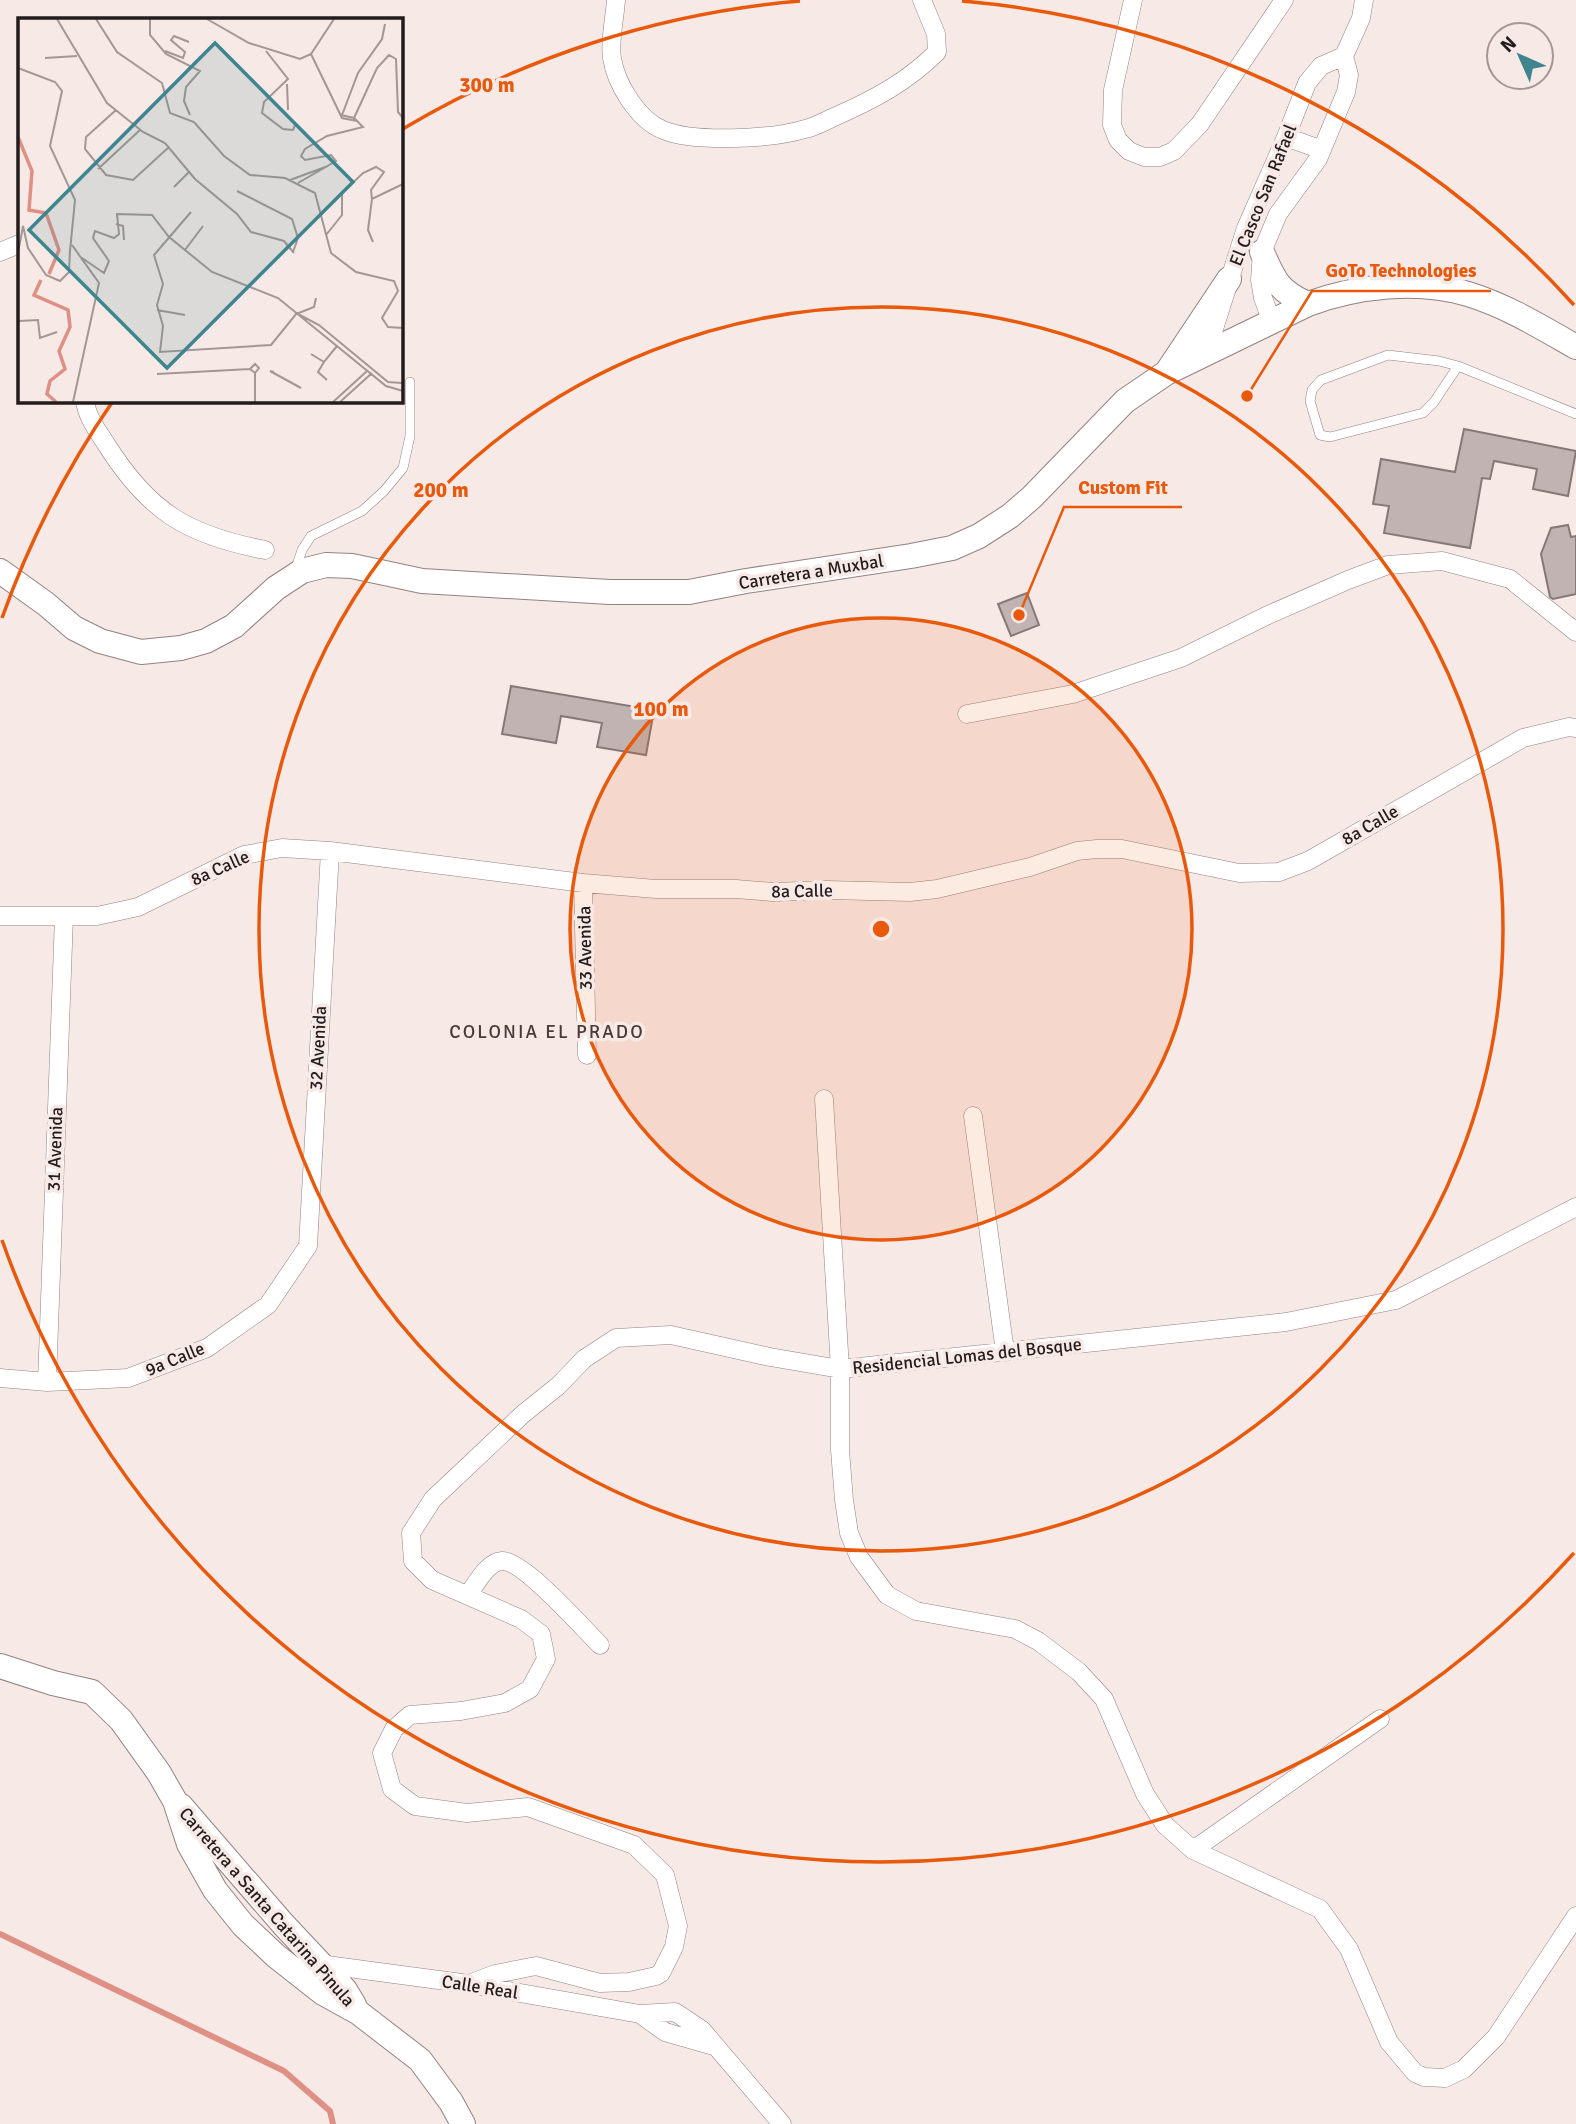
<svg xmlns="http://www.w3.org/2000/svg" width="1576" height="2124" viewBox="0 0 1576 2124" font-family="Signika,sans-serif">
<rect width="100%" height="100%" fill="#f7e9e6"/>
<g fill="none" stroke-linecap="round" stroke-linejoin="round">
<path stroke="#de9085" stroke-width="6" d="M0,1934L284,2071L330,2111L333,2124"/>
</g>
<path fill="#c1b3b1" stroke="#857876" stroke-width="2" d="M1464,429L1576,451L1568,496L1533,489L1537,469L1494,461L1490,479L1482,478L1470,548L1384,533L1389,506L1373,504L1381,459L1455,472Z
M1568,525L1571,537L1576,536V594L1553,599L1550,597L1541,554L1551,528Z
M1027,593L1039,625L1011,636L998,604Z
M511,686L654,710L646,755L597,747L602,723L561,716L556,743L502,734Z"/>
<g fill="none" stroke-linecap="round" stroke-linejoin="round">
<g stroke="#908381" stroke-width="10">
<path id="lane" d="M1458,366L1434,402L1423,413L1330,437L1320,435L1310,401L1312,390L1321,380L1388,355L1439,361L1458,366L1576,414
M295,571L302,550L311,536L362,511L384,491L403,468L410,436V382"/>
</g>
<g stroke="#908381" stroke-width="19">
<path id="street" d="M616,0C615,17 609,43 612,58C616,84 638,120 663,130C694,143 772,139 805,129C815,127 825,121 834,117C873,100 907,82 937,52L936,34L922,0
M1133,0L1113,90L1112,125L1118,140L1129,151L1144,157H1160L1174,151L1200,124L1284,0
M1286,137L1322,150
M0,252L19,244
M1272,322L1263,298L1260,280L1262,252L1278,214L1318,159L1346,92L1349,75L1344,56L1361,18L1364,0
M1206,354L1246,228L1286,137L1307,83L1321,66L1344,56
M85,401C87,417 97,430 106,444C149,512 187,535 265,550
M967,714L1073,694L1181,658L1266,616L1348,580L1388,565L1442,561L1510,579L1576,632
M583,883L587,1055
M0,916H97L138,907L244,855L282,848L330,851L583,883L656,889H736L773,892L827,890L910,892L937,889L1030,867L1077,851L1097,849H1122L1239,873L1279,872L1308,861L1523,738L1569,727L1576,728
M824,1099L840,1369V1450L844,1500L849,1533L859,1557L887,1595L916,1611L1015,1629L1038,1641L1079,1672L1104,1699L1145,1794L1165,1825L1193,1850L1320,1909L1349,1949L1389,2042L1415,2073L1424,2077L1445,2078L1464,2069L1496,2037L1576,1916
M973,1116L1005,1352
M0,1378L47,1382L128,1378L207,1348L268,1305L308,1246L330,851
M47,1382L64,917
M468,1595C476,1584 487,1562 502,1561C523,1560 583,1628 600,1645
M1193,1850L1380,1719
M319,1964L469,1984L640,2014L675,2012L702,2030L782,2124
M469,1984L495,1974L536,1966L600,1983L629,1982L656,1976L661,1973L674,1947L678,1926L665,1875L634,1845L528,1807L467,1813L415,1806L392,1789L382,1753L394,1729L410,1715L461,1711L505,1703L530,1689L546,1659L541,1634L521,1619L432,1580L413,1561L411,1533L433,1499L523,1414L558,1386L584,1359L616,1338L671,1335L770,1357L840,1369L1286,1322L1396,1300L1576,1207
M640,2014L665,2032L714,2046"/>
</g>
<g stroke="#908381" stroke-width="26">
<path id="secondary" d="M1262,252C1274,280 1279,292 1308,304
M1167,372L1229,279
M0,571L46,604L74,628L100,641L141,652L181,648L206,641L234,626L276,588L302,571L326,565L352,566L422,581L610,592H689L746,581L911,556L952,548L979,536L1010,516L1032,497L1125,401L1166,373L1308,304C1357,286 1417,279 1468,294C1507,306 1541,327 1576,347
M0,1666L53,1683L92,1692L121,1720L159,1773L175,1801L189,1844L215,1890L243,1925L276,1956L323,1993L359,2013L420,2060L451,2102L463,2124
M181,1806L283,1924L345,1990L354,2005"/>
</g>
<use href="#lane" stroke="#fff" stroke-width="9"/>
<use href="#street" stroke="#fff" stroke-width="18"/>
<use href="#secondary" stroke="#fff" stroke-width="24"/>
</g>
<circle cx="881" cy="929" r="311" fill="#e8590c" fill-opacity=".12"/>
<g fill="none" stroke="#e8590c" stroke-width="3.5">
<circle cx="881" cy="929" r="311"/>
<circle cx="881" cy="929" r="622"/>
<path d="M1574 1553A932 932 0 0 1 2 1240M2 618A932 932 0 0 1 113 401M401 130A932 932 0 0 1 800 1M962 1A932 932 0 0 1 1574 305"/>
</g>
<g text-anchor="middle" stroke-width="7" stroke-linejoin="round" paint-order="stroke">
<g font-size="18" fill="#221d1c" stroke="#f7e9e6">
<text transform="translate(1263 195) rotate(-68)" y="6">El Casco San Rafael</text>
<text transform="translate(811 572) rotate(-9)" y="6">Carretera a Muxbal</text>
<text transform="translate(1370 825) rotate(-30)" y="6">8a Calle</text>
<text transform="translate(220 868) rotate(-24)" y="6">8a Calle</text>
<text transform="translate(802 891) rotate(-1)" y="6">8a Calle</text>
<text transform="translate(585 948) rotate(-91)" y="6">33 Avenida</text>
<text transform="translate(318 1048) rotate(-87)" y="6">32 Avenida</text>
<text transform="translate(55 1149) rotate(-88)" y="6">31 Avenida</text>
<text transform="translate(967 1356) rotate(-6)" y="6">Residencial Lomas del Bosque</text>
<text transform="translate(175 1359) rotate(-22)" y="6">9a Calle</text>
<text transform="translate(267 1907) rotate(49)" y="6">Carretera a Santa Catarina Pinula</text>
<text transform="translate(480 1987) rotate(9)" y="6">Calle Real</text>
</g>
<g font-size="19" letter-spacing="2" fill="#473c3a" stroke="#f7e9e6">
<text x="547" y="1038">COLONIA EL PRADO</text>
</g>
</g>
<g transform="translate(18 18)">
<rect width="385" height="385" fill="#f7e9e6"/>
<path fill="none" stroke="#de9085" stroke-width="3.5" d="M0,119L14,153L11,192L28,195L41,232L31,256M23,262L16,277L50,292L52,309L41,333L47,351L32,363L29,376L38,384"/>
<path fill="none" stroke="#a29795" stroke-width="2" d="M39,1L89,85L125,114L147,125L177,161L219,196L233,214L266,223L276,235M78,1L99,34L144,65L152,95L176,104L206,138L232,157L267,160L297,175L313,235L338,254L376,263L380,273L364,300L370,309L385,310M132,1V17L148,36L182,53L168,69L166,83L172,97M189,1L231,25L282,41L293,36L316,1M147,33L165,40L167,34L153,22L156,18L171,24M248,33L270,61L246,84L244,95L265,111L275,112L278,105M293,36L324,100L339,103M27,40L59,38M0,50L37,64L44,73L32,128L57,182L52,233M269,66L270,92M98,92L68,119L67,131L88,157L115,162L151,129M324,97L340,55L364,21L367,6M336,100L359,50L371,37L378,41L380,94L385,100M80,151L122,112M272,162L310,148M280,165L318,143L313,137L287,142L283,138L287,131L309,118L345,109L336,100L323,97M156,169L171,154M219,173L274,201L280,220L275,234M354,181L350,212L355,224M173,194L136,237L145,266L139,287L145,308L142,334L253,327L278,296L296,289L298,280M98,206L105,208L106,222M308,217L324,197V175L345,155L358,149L366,154L353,172L354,181L385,166M54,227L81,265L55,384M167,232L185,208M0,235L5,208L10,230L28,257L42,263L51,254L52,232M64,240L86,255L91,243L75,220L77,213L96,220L101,216L99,196L134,197L151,219L194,254L260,280L368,368L385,373M139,292L167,297M280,296L301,307L370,364L384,365M0,303L20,302L22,320L39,314M293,336L306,344L319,328M306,344L300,354L309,362M256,354L252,353L283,370M237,355L241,350L237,346L232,351L237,355V384M139,356L232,351M315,384L349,353M322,384L354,355"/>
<path fill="#3e858f" fill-opacity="0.15" stroke="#3e858f" stroke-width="3.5" d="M197,25L335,164L149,350L11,212Z"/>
<rect width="385" height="385" fill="none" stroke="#221d1c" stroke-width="3.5"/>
</g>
<circle cx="881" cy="929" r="10" fill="#e8590c" stroke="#f7e9e6" stroke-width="3.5"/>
<g font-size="21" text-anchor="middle" font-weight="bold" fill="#e8590c" stroke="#f7e9e6" stroke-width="7" stroke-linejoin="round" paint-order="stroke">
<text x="487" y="92">300 m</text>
<text x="441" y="497">200 m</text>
<text x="661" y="716">100 m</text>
</g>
<path fill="none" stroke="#e8590c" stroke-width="2.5" d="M1247 396L1312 291H1491M1019 615L1064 507H1182"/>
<g fill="#e8590c" stroke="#f7e9e6" stroke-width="2.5">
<circle cx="1247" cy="396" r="7"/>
<circle cx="1019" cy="615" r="7"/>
</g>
<g font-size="19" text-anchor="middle" font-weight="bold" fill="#e8590c" stroke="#f7e9e6" stroke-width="7" stroke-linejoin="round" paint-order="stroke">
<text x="1401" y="277">GoTo Technologies</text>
<text x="1123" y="494">Custom Fit</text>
</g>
<g transform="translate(1520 56) rotate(315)"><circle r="33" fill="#f7e9e6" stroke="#a29795" stroke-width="2"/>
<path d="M0-5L12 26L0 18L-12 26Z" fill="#3e858f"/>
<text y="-10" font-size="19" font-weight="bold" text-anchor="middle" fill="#221d1c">N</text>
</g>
</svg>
